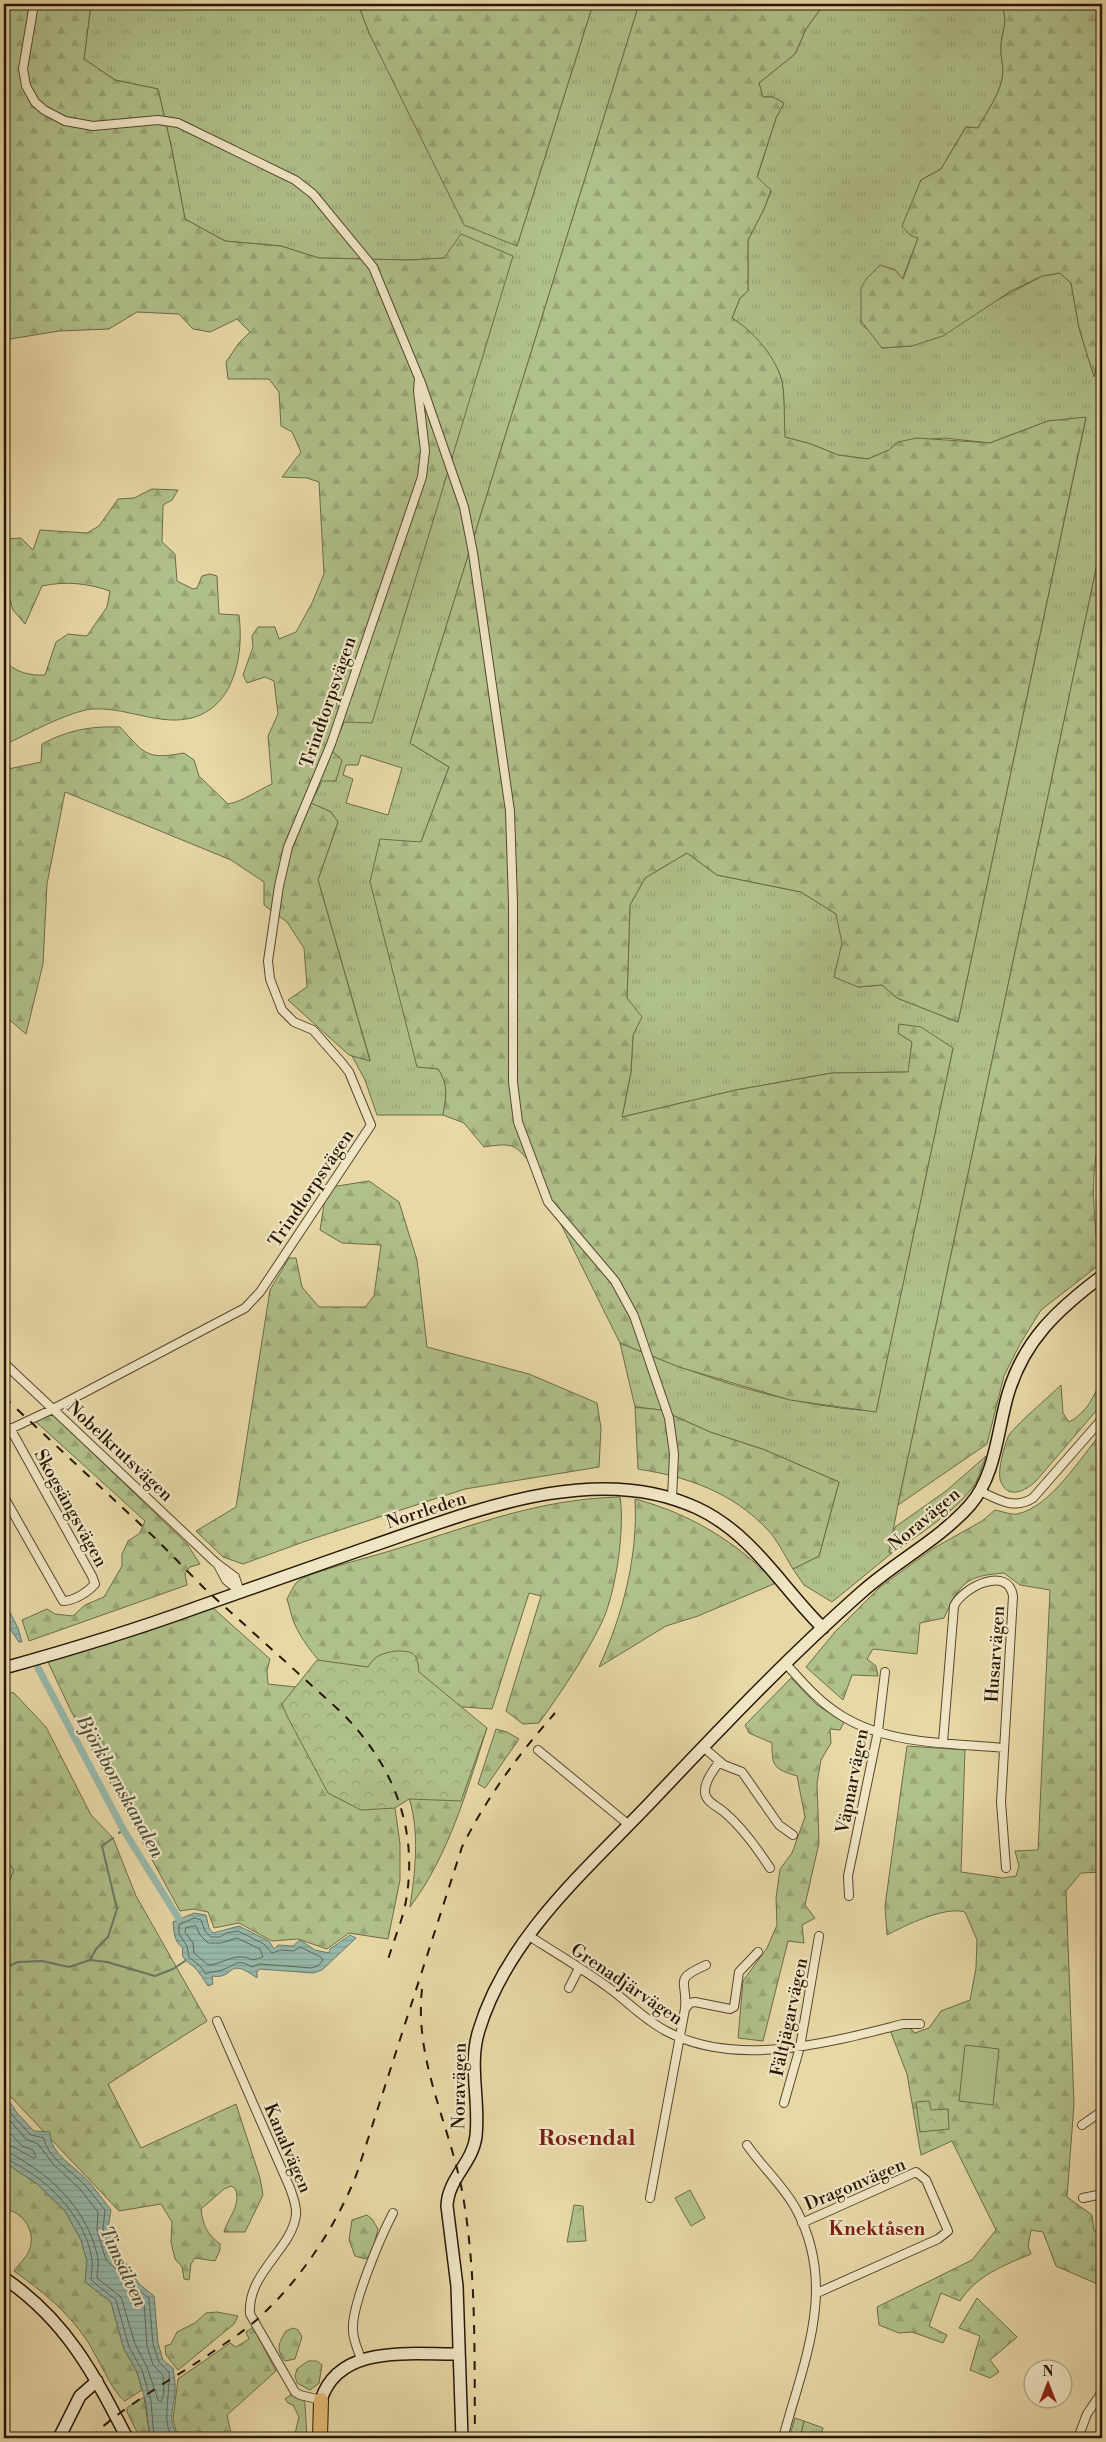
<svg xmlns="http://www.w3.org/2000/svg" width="1106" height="2442" viewBox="0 0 1106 2442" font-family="'Libre Bodoni',serif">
<defs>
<pattern id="grass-tufts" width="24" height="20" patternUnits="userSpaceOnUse" patternTransform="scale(1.25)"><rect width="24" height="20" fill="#b0c08a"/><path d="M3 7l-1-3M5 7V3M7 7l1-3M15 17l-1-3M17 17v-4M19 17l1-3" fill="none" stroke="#97a476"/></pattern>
<pattern id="forest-firs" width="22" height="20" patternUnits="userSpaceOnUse" patternTransform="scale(1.25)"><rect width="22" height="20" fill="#b0c08a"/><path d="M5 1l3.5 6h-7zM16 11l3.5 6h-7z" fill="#97a476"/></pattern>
<pattern id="park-crowns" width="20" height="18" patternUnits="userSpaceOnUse" patternTransform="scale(1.25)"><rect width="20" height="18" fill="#b0c08a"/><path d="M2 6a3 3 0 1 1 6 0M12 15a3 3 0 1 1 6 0" fill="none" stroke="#97a476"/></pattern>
<pattern id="water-rules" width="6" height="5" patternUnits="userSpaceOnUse" patternTransform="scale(1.25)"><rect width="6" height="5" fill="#97b9ab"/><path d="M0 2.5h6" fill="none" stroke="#829e92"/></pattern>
</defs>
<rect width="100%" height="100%" fill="#e8d8a6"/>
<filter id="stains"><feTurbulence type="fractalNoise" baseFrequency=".004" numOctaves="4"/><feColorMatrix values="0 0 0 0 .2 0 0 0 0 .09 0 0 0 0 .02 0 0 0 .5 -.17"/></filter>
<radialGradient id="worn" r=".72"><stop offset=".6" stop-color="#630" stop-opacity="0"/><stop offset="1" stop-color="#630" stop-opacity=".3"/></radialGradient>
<path fill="url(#grass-tufts)" stroke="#6b6c48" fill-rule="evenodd" d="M91,4H358L370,35L517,246L593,4H639L410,743L449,767L421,842L438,1069C449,1084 446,1098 443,1115H377L365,1080L352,1056L370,1060L318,880L338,822L331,812L311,803L344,722L444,258L409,260L319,258L281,246L225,241L185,219L172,150L158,89L115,80L84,59ZM361,755L402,768L388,815L346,803L353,779L343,775L346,765H358Z
M824,4H1002C1008,25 1003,25 1001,45C1000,54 1003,63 1003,72C1002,92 987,111 978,128L966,127L941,169L921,180L915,195L918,238L902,280L895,270L880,266L862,304L861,324L874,335L882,348L912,346L1042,276L1060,273L1071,283L1079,328L1094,376L1102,338V541L898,1505L889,1552L892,1553L832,1602L804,1585L793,1569L819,1556L839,1482L765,1450L710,1432L661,1410L635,1407L620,1343C701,1377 788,1407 876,1411L953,1048L898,1033L912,1042L909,1072L832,1073L736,1090L622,1117L631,1072L633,1035L641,1017L627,998L630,905L645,878L687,853L717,875L801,892L836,914L858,987L882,985L897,998L958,1022L1086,418L1048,421L990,443L944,438L898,442L889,450L868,459L838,455L811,444L784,437C784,422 785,391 781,378C775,359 748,328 732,318L740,298L748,291V240L764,209L771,191L757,178L776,118L784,103L773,97H763L759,83L795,54L806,29Z
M4,1857L14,1870L10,1880L4,1883Z
M804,2421L823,2428L820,2438H800Z"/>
<path fill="url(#forest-firs)" stroke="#6b6c48" d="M4,4H91L84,59L115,80L158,89L172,150L185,219L225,241L281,246L319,258L409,260L444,258L461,234L513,256L372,723L344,722L331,750L342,760L336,781H322L311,803L331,812L338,822L318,880L370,1061L349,1055L288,1000L307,987L304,948L287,922L264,905V882L231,860L65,792L47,884L43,964L26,1034L4,1015V770L41,762L42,744C68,730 91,726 120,727C145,754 146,760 184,753L194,760L199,776L228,804C244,801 256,791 272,784L268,736L278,714L274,681L265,677L247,683L243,675L253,647L252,636L258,627H275L279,639L296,632L312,603L324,574L319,482L307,478L282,477L301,452L292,432L281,426L279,392L269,379H228L226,362L239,343L250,332L237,319L210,332L193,329L179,314L137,312L109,329L59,331L4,340Z
M358,4H593L517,246L464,225L370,35Z
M639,4H824L806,29L795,54L759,83L763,97H773L784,103L776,118L757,177L771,190L764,209L748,240V291L740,298L732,318C752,330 774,355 781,378C785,390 784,422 785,437L811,444L838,455L868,459L889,450L898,442L917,438L990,443L1048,421L1086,417L958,1022L897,998L882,985L858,987L834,977L842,943L836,914L801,892L717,875L687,853L645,878L630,905L627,998L642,1017L633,1035L631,1072L622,1117L736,1090L832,1073L908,1072L912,1042L898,1033L899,1024L921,1027L953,1048L876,1412L790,1400L679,1367L620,1343L531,1164C515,1143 511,1143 484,1147L464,1123L443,1115C446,1098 449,1084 438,1069L417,1067L370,882L380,839L421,842L449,767L410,743Z
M1002,4H1102V338L1094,377L1079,328L1071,283L1060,273L1042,276L1011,291L943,336L912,346L882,348L861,321V288L867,278L880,265L895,270L903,279L918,238L910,235L902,226L921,180L941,169L966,127L978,128C987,111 1002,92 1003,72C1003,63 1000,54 1001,45C1003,25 1008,25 1002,4Z
M152,489L178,490L172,500L163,505L162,542L175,554L177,581L193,589L197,588L202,576L210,574L217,576L219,614L239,615C245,663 230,722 171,720C145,719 118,707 92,709C67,712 28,734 4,745V660C14,672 30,676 45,675L56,642L68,634L87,636L107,607L110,591C87,583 65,581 42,586L25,624L13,610L7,590V539L21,538L33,550L40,530L87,533L99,526L118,499L134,498Z
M1102,541V1136C1087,1168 1096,1229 1099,1265L1041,1310L1020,1344L1004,1376L987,1444L898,1505Z
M369,1181L399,1202L417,1260L427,1347L529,1374L597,1403L601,1428L599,1467L465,1489L306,1541L243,1564L223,1557L196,1531L236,1507L270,1290L289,1258H296L302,1287L319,1307H365L374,1296L381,1245L342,1243L320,1230L325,1198L331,1187Z
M1102,1377V1404L1036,1481C1026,1491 1006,1501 1000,1479C998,1469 1004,1447 1008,1437C1012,1428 1051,1395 1061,1385L1063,1413L1069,1422C1087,1413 1095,1395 1102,1377Z
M635,1407L661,1410L710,1432L765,1450L839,1482L819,1556L793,1569C785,1556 778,1541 768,1530C732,1492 688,1477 638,1469Z
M50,1412L187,1544L200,1564L190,1567L185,1573L187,1585L29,1641L22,1620L47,1609L55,1614L73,1616L85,1605L104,1597L122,1566V1554L128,1541L140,1533L145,1521L34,1420Z
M1102,1432V1872L1081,1873L1066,1891L1074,2104L1067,2197L1092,2215L1094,2231L1102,2229V2286L1056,2266L1043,2232L1031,2230L1028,2246L1031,2254C1004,2265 976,2276 960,2301L941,2293L929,2326L947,2335L943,2343L912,2332L899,2333L879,2325L877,2307L972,2260L996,2230L952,2141L921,2155L907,2074L890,2030L908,2026L915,2033L929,2028L941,2011L970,2000L976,1968L977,1940L965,1912C945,1906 906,1925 887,1935L885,1906L907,1746L965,1750L961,1872L1003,1878L1016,1876L1019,1866L1015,1851L1038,1850L1050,1590L1020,1585L1004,1573C965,1576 960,1583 944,1618L920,1623L917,1654L873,1649L867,1659L876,1666L878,1676L852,1675L843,1700L806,1667L835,1632L880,1587L934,1548L982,1521L995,1510C1001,1511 1011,1515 1017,1514C1051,1507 1081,1457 1102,1432Z
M986,1456C983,1464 980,1474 976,1482C962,1507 916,1537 892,1553H889L895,1527L946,1491Z
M620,1497C625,1529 616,1592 602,1622C585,1657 562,1691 539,1723L523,1724L506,1711L541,1596L529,1593L492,1709L366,1700C337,1682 310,1656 295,1625C291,1617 290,1607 287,1599C290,1594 293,1586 297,1582C306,1573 367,1558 383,1553C465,1529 533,1499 620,1497Z
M635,1499C689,1513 737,1542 776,1583L698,1616L666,1626L599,1667C623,1614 638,1557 635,1499Z
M213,1608L270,1659L267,1671L268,1684L305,1688L377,1772L395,1808L400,1844V1880L388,1939L349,1933L327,1949L298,1939L272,1941L239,1923L214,1928L208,1912L193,1909L180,1911L71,1711L48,1662Z
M791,1678L817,1705L844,1722L840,1730L830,1729L831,1743L821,1760L817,1783L819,1843L805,1905L815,1918L802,1925L804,1943L788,1941L763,2041L738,2038L743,1981L767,1948L777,1925L776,1898L780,1869L792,1853L805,1817L797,1776C774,1769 772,1767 772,1743L749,1733L745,1725Z
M4,1692L14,1693L46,1727L91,1815L113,1838L136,1896L207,2021L108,2084L141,2148L236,2104L260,2178L263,2195L245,2232H224C228,2217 242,2205 235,2188L231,2186L224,2189L201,2209C203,2225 206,2233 220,2244V2250L215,2261L195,2258L191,2264L189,2280L184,2279L182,2267L175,2259L171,2242L172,2222L161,2204L119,2211L12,2098L4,2095V1883L10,1880L14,1870L4,1857Z
M453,1720L487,1728C467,1790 449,1855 410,1907C415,1873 420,1832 409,1798C404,1784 395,1770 389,1756Z
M496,1729L507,1732L519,1739L485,1788L478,1784Z
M4,2162L36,2183L65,2211L81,2240L87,2261L85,2282L111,2302L124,2349L137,2372L142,2390L125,2401C113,2394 96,2353 86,2339C66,2310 42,2291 14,2271C18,2265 26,2258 29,2251C37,2232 23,2211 4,2209Z
M367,2215L372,2219L378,2229L372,2253L366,2259L355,2256L349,2240L352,2220Z
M977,2298L1017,2337L990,2360L999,2372L990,2378L970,2370L980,2336L959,2328Z
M217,2312L238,2316L234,2324L178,2370L166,2355L165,2346L171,2344L177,2332L195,2323L206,2313Z
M253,2327L276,2371L227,2415L232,2438H187L176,2431L173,2419L178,2379L230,2343L236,2347L249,2339L246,2332Z
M293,2328L298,2330L302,2337L295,2359L285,2361C275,2350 279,2342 286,2331Z
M308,2361H317L322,2365L319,2383L310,2390L297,2383L295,2376L297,2369Z
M295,2392L302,2396L305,2404L307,2438H294L299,2417L293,2405L288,2403L285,2399Z
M144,2397L150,2438H140L127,2412V2408Z
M795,2418L804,2421L800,2438H789Z"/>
<path fill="url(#park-crowns)" stroke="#6b6c48" d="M396,1651C415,1651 417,1653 419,1672L487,1728L461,1801L409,1799L395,1808L361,1810L328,1793L287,1716L282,1704L317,1660L368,1667C375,1655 383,1653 396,1651Z
M929,2101L931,2110L948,2109L949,2129L920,2132L916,2102Z
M574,2205L583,2206L586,2241L567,2242Z"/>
<path fill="#b0c08a" stroke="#6b6c48" d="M965,2045L999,2049L993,2105L959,2101Z
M690,2190L705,2218L691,2226L675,2198Z"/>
<path fill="url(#water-rules)" stroke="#6a7869" d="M4,1601L18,1628L22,1642H19L4,1620Z
M194,1913L206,1915L209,1928L213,1933L239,1926L269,1941L274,1949L278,1945L293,1946L300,1940L315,1950L329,1953L330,1949L350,1935L356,1938L322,1970L313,1973L260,1969L257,1971V1978C226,1955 236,1980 212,1976L213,1984L208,1986C204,1980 200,1973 195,1968C188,1961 180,1960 183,1948C174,1942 174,1932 173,1922Z
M4,2093L17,2113L34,2131L50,2132C49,2154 76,2167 89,2182C97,2191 104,2201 111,2210L108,2228L116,2255L124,2260L139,2284L154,2296L158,2343L163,2360L173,2368C174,2376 176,2384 175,2393C173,2411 166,2425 182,2438H150L146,2403L137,2372L124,2349L111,2302L85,2282L87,2261L81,2240L65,2211L36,2183L4,2162Z"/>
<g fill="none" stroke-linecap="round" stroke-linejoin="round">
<path stroke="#5e6858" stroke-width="1" d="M195,1918L201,1920L205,1931L211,1937H220L226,1933L238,1931L264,1944L272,1953L281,1950L294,1951L300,1947L321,1957L323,1960L318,1966L311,1968L260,1964L252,1967C236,1958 237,1965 222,1970C216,1972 211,1971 206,1974L200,1966L189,1957L187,1946L179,1934V1925Z
M196,1926L200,1935L208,1943H221L237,1938L260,1949L263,1957L253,1960C235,1951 225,1964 208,1965L194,1953L193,1943L185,1932L186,1928Z
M4,2102L13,2116L31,2135L44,2138C47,2158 72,2171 85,2185C92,2193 98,2202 105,2210L103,2229L111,2258L120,2264L135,2288L149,2298L153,2344L159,2362L169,2372C171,2391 160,2426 174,2438
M4,2114L26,2139L38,2144L54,2165L80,2189L98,2212L97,2230L106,2260L115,2268L126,2287L144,2302L147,2346L153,2365L163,2375L164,2393L161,2402L158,2400L147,2367L135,2344L121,2297L97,2278C97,2272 99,2265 98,2259C91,2220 63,2187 31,2166C23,2161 13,2153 4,2152
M4,2126L22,2146L33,2150L36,2157L33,2158L12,2146L4,2145
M4,2159C11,2160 21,2167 28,2171C57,2190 88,2224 92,2261C93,2267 91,2274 91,2280L116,2300L129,2347L142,2370L151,2401L154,2438"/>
<path stroke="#6a7869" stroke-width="2" d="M119,1833L123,1829
M90,1960L96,1949L108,1937L117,1909L102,1846L113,1838
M4,1968L18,1962L42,1961L69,1967L90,1960L107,1962L155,1976L173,1969L185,1961"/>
<path stroke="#97b9ab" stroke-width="7" d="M38,1668L123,1829L179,1919"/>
<g stroke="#56472d" stroke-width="10">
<path id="street" d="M420,380L464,507L473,553L510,811L513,903V1082L518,1122L548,1202L615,1281L634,1316L669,1418L674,1454L672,1498
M4,1363L215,1562L235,1577L240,1592
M4,1432L53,1409L245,1308L260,1292L371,1125L349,1072L342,1063L313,1030L294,1022L282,1010L270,979L268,961L279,886L288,847L331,744L422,477L425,451L418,391L419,378L373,267L313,194L295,180L178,123L158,120L93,126L65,121L44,110L35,102L26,86L23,69L34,4
M980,1491C999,1500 1014,1510 1033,1498L1102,1419
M4,1497L63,1601C74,1601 88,1592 95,1584L92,1576L10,1428
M218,1565L226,1580L240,1592
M786,1664C803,1683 820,1703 842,1716C889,1745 951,1743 1003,1748
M943,1742L954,1606C963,1587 1008,1565 1013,1596L1001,1802L1006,1868
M703,1747L724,1765L742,1772L779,1825L793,1835
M538,1750L629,1825
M719,1762C713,1771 704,1782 705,1793C706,1802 717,1806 724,1812C742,1827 757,1848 770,1868
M849,1896L848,1876L878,1731L885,1672
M529,1936C556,1953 583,1969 609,1988C628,2002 645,2020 666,2031C737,2069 831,2042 903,2024H920
M569,1988L579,1968
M685,2009L690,2003L695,2002L730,2009L734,2007L739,1972L758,1952
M217,2021L290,2188C293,2197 297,2206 296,2215C292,2249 247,2273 250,2314L295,2392L300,2395L321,2400
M784,2103L800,2047L819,1936
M1082,2125L1102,2111
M747,2145C762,2167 783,2185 796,2209C838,2287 804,2360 783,2438
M650,2198L685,2009C688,1980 672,1980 706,1965
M1083,2198L1102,2194
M802,2223L916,2172L926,2180L948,2231L938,2239L817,2293
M361,2359C358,2350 353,2340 353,2330C351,2306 381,2236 393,2213
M1078,2438L1087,2414L1102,2392"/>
</g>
<g stroke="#261705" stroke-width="14">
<path id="secondary" d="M4,1668C69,1650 135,1630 198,1607C255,1587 312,1567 369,1547C469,1513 594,1460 697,1508C753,1534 781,1587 823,1628
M4,2278C66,2320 94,2374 127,2438
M321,2400C339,2343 412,2355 459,2354
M59,2438L80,2396L97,2381
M462,2438L457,2286L447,2206C448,2178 473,2163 476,2136C480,2100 468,2065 479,2030C507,1938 585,1871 649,1804C718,1731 788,1657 863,1591C897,1561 940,1539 970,1505C996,1475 997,1431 1008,1394C1024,1340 1058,1309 1102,1276"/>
</g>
<g stroke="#261705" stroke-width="16">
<path id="highway" d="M320,2438L321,2400"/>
</g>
<use href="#street" stroke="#f0e6c5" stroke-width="8"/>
<use href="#secondary" stroke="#f0e6c5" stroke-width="11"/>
<use href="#highway" stroke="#e4bc73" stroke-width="14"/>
<path stroke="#261705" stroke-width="2" stroke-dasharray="9 9" stroke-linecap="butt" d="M4,1397L155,1538L204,1588L341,1712C394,1765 420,1831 405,1906C401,1924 393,1942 388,1960
M422,1989C414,2062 451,2127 463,2196C477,2277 474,2357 475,2438
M90,2438C127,2403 172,2380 214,2351C232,2339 250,2327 265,2312C303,2276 340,2220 358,2170L462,1847C487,1797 518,1755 555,1713"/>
</g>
<g text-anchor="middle" stroke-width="4.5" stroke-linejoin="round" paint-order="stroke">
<g font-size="18" fill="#261705" stroke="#f0e6c5">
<text transform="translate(328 702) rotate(-71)" y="6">Trindtorpsvägen</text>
<text transform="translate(311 1188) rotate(-56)" y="6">Trindtorpsvägen</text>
<text transform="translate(120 1451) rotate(43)" y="6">Nobelkrutsvägen</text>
<text transform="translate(71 1508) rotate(61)" y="6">Skogsängsvägen</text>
<text transform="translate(426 1510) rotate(-18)" y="6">Norrleden</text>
<text transform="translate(924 1519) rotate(-40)" y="6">Noravägen</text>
<text transform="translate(995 1654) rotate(-86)" y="6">Husarvägen</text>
<text transform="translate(852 1781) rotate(-79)" y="6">Väpnarvägen</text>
<text transform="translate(627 1984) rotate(34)" y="6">Grenadjärvägen</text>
<text transform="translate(789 2017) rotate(-78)" y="6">Fältjägarvägen</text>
<text transform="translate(459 2086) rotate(-89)" y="6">Noravägen</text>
<text transform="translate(288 2148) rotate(67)" y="6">Kanalvägen</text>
<text transform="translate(855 2184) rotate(-23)" y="6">Dragonvägen</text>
</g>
<g font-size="19" font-style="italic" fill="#4e503f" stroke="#f0e6c5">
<text transform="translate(121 1786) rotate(61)" y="7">Björkbornskanalen</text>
<text transform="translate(124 2266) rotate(65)" y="7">Timsälven</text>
</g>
<g font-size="19" font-weight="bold" fill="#7a1f14" stroke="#f0e6c5">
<text x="877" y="2235">Knektåsen</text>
</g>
<g font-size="22" font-weight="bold" fill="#7a1f14" stroke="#f0e6c5">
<text x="587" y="2145">Rosendal</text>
</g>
</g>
<rect width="1106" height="2442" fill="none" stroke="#e8d8a6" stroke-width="20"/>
<rect x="5" y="5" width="1096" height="2432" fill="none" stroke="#261705" stroke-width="2.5"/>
<rect x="10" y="10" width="1086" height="2422" fill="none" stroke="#261705"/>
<g transform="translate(1048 2384)"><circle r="24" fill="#f0e6c5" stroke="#9f9378"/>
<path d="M0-4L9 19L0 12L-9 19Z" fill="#8f2418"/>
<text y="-8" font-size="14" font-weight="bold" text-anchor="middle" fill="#261705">N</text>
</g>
<rect width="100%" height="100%" filter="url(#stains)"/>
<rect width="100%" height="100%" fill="url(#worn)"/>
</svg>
